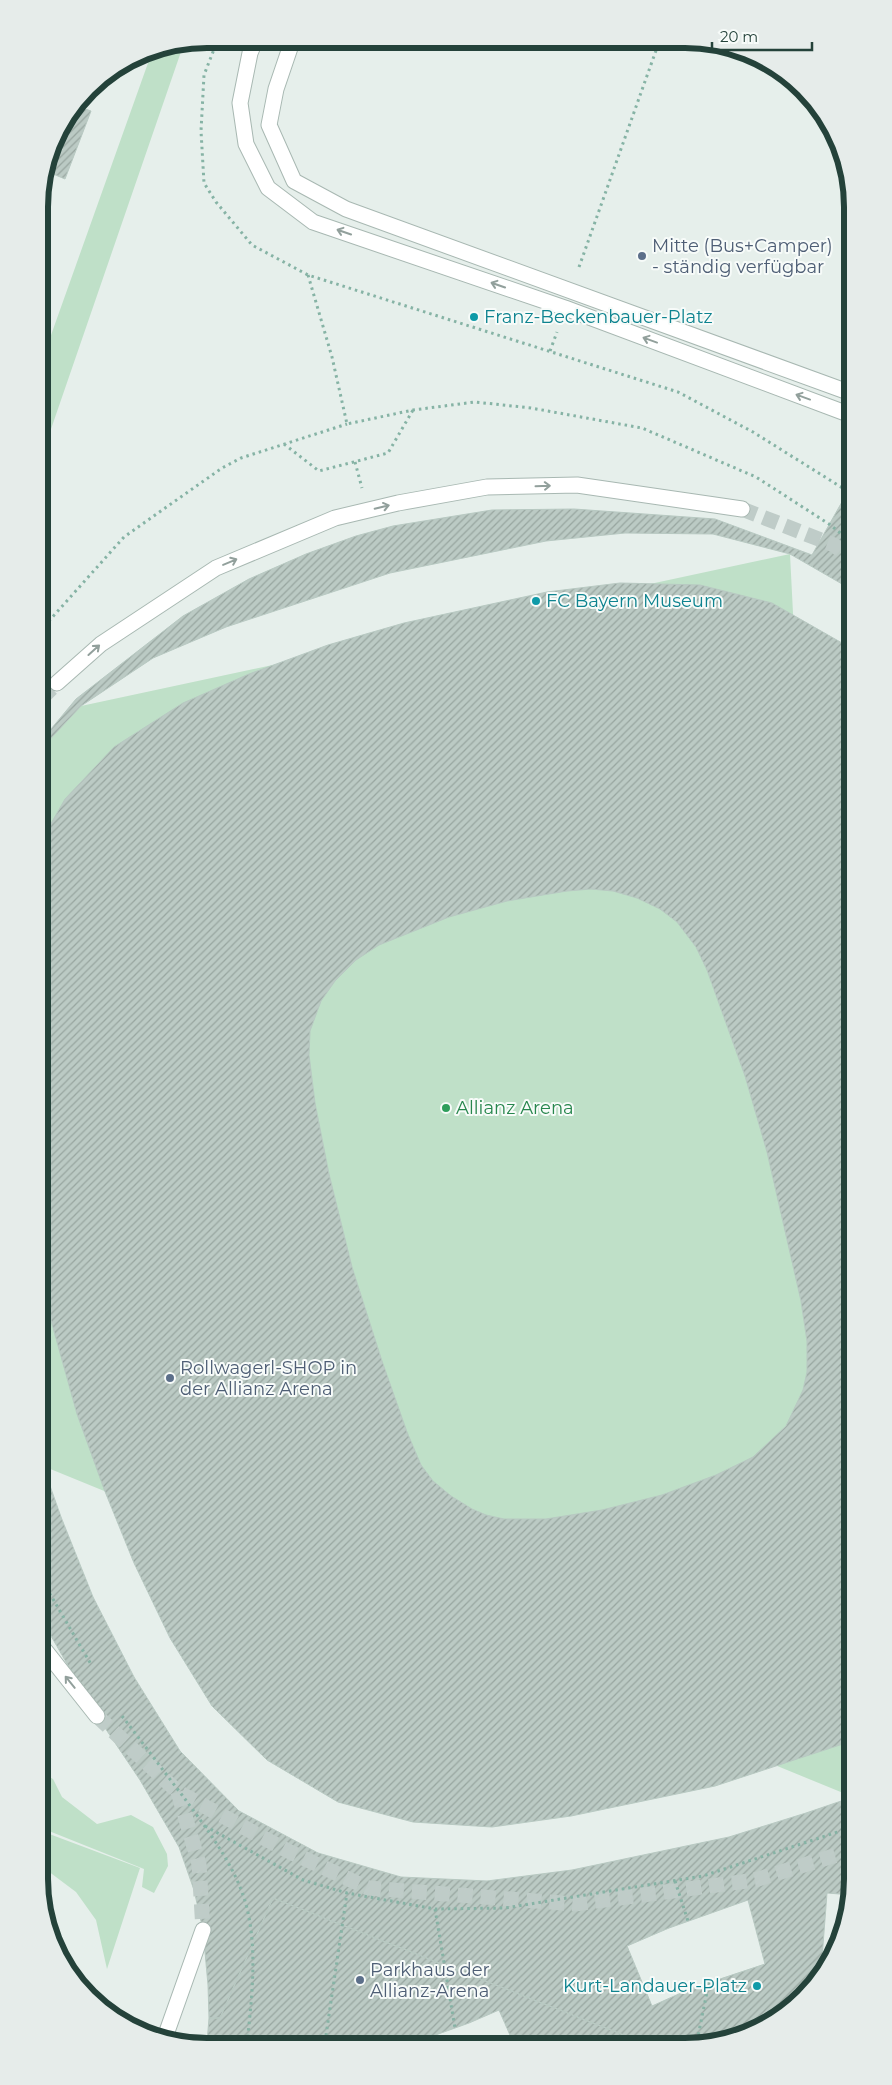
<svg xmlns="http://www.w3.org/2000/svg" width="892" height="2085" viewBox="0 0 892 2085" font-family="Montserrat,sans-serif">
<defs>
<pattern id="building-hatch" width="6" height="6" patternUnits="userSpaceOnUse" patternTransform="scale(1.25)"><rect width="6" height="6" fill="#bbcac4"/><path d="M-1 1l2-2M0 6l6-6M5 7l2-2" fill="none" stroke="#98a6a0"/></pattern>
</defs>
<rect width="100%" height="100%" fill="#e6efeb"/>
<path fill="#bfe0c8" d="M184,43L40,461V366L153,49Z
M790,554L853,1797L43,1466L41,749L81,706Z
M44,1774L53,1779L62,1797L97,1824L131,1815L153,1827L167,1854L168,1866L154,1893L142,1887L144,1869L44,1829Z
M44,1832L140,1868L107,1969L96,1920L76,1892L44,1868Z"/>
<path fill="url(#building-hatch)" stroke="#b8c9c2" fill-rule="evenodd" d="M77,106L91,111L65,179L46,171L56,133Z
M847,493L849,494V647L772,603L700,585L620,583L547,592L404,623L328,645L249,674L183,703L114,747L65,799L41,841V741L76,699L183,616L249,579L306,554L356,536L393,526L492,510L574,509L715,519L812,555Z
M625,533L713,534L790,554L849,588L853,1797L806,1813L729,1837L572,1870L487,1881L401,1877L318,1853L239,1811L180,1751L134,1677L93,1597L61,1517L43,1466L41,749L81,706L153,658L226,627L390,573L546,541ZM591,889L613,891L637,898L660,909L677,922L696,947L707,970L745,1076L767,1152L801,1301L807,1341V1372L803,1390L786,1426L753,1457L716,1475L662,1495L602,1510L546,1519H504L486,1515L472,1509L451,1496L433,1481L421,1465L407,1432L382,1361L352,1267L329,1174L315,1103L309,1055L310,1031L321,1001L335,981L356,960L379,945L449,917L507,901L567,891Z
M42,1288L77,1414L104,1489L134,1563L170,1638L212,1706L267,1760L338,1802L413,1822L492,1827L571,1816L715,1786L852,1741L853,1889L841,1942L812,1989L778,2018L728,2041H639L273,1898L220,2018H209L208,1985L203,1930L194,1890L179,1847L140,1780L97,1716L43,1622Z
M827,1893L852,1895L841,1942L830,1959L822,1958Z
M273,1898L639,2041L207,2043L209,2018H220Z
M748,1900L765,1964L690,1989L652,2006L627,1946L669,1928Z
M499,2010L513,2042H416L469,2023Z"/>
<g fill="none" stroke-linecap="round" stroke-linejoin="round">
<path stroke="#bfccc8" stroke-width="15" stroke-dasharray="15 8" stroke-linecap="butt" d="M742,509L834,545L849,557
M41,699L57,683
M97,1716L178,1792L288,1851L368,1888L575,1904L755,1880L853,1850
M178,1792L199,1864L203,1930"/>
<g stroke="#a8b8b2" stroke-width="17">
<path id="minor" d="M256,39L250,53L240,103L246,144L268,188L313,222L565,308L848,414
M293,39L276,89L269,125L294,181L346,209L848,392
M57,683L101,644L216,568L335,518L398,503L487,487L577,485L742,509
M44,1649L97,1716
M164,2040L203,1930"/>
</g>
<path stroke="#86b3a5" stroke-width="3" stroke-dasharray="2.5 4" stroke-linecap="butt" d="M218,39L204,75L201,131L204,183L216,202L252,245L308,275L678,392L753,432L849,492
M579,267L659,42
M308,275L332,357L347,424L413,410L475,402L531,408L642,428L756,477L829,524L849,540
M550,351L557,332
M284,444L319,471L388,453L413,410
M355,462L362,488
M40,631L124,537L222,468L241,458L347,424
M43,1582L92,1666
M122,1716C142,1742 162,1769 182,1795C204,1825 231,1860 243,1895C259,1940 252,1997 247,2043
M205,1826L303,1880L347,1893L435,1909L505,1908L703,1876L853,1827
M675,1881L688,1921
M435,1909L455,2028
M697,2041L709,1982
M325,2042L347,1893"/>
<use href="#minor" stroke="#fff" stroke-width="15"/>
</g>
<defs><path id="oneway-shaft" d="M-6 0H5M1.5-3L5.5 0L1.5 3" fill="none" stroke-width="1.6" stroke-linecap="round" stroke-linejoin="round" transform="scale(1.25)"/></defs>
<g stroke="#92a09c">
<use href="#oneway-shaft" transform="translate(344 232) rotate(-161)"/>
<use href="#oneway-shaft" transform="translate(498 285) rotate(-161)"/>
<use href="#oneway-shaft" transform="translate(650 340) rotate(-160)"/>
<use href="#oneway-shaft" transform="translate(803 397) rotate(-160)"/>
<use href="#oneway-shaft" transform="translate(543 486) rotate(-2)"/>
<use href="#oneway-shaft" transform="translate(382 507) rotate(-13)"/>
<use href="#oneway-shaft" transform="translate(230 562) rotate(-23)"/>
<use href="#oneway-shaft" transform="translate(94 650) rotate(-42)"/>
<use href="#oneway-shaft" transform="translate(70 1682) rotate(-129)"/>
</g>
<g fill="#5c6f8a" stroke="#f7fbf9" stroke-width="2">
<circle cx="642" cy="256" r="5"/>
<circle cx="170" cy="1378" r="5"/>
<circle cx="360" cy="1980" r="5"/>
</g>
<g fill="#0f9aa8" stroke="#f7fbf9" stroke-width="2">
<circle cx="474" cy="317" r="5"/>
<circle cx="536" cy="601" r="5"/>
<circle cx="757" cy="1986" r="5"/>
</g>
<circle fill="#2e9e5b" stroke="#f7fbf9" stroke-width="2" cx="446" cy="1108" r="5"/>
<g text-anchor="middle" stroke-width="4" stroke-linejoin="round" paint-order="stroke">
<g font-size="18" fill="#4e5e75" stroke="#f7fbf9" text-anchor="start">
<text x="652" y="252">Mitte (Bus+Camper)<tspan x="652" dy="21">- ständig verfügbar</tspan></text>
<text x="180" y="1374">Rollwagerl-SHOP in<tspan x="180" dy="21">der Allianz Arena</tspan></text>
<text x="370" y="1976">Parkhaus der<tspan x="370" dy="21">Allianz-Arena</tspan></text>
</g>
<g font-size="18" fill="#0d838f" stroke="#f7fbf9" text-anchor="start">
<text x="484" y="323">Franz-Beckenbauer-Platz</text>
<text x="546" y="607">FC Bayern Museum</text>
<text x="747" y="1992" text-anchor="end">Kurt-Landauer-Platz</text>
</g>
<g font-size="18" fill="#27864d" stroke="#f7fbf9" text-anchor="start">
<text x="456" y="1114">Allianz Arena</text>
</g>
</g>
<path d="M0 0H892V2085H0ZM207 48H685A159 159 0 0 1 844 207V1879A159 159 0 0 1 685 2038H207A159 159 0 0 1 48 1879V207A159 159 0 0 1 207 48Z" fill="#e6ecea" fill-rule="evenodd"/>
<path fill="none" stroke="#24423a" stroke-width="6" d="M207 48H685A159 159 0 0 1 844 207V1879A159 159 0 0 1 685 2038H207A159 159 0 0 1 48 1879V207A159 159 0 0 1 207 48Z"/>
<path d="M712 42v8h100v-8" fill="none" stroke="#24423a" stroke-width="2.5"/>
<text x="720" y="42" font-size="15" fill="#24423a" stroke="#f7fbf9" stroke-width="4" paint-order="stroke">20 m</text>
</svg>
